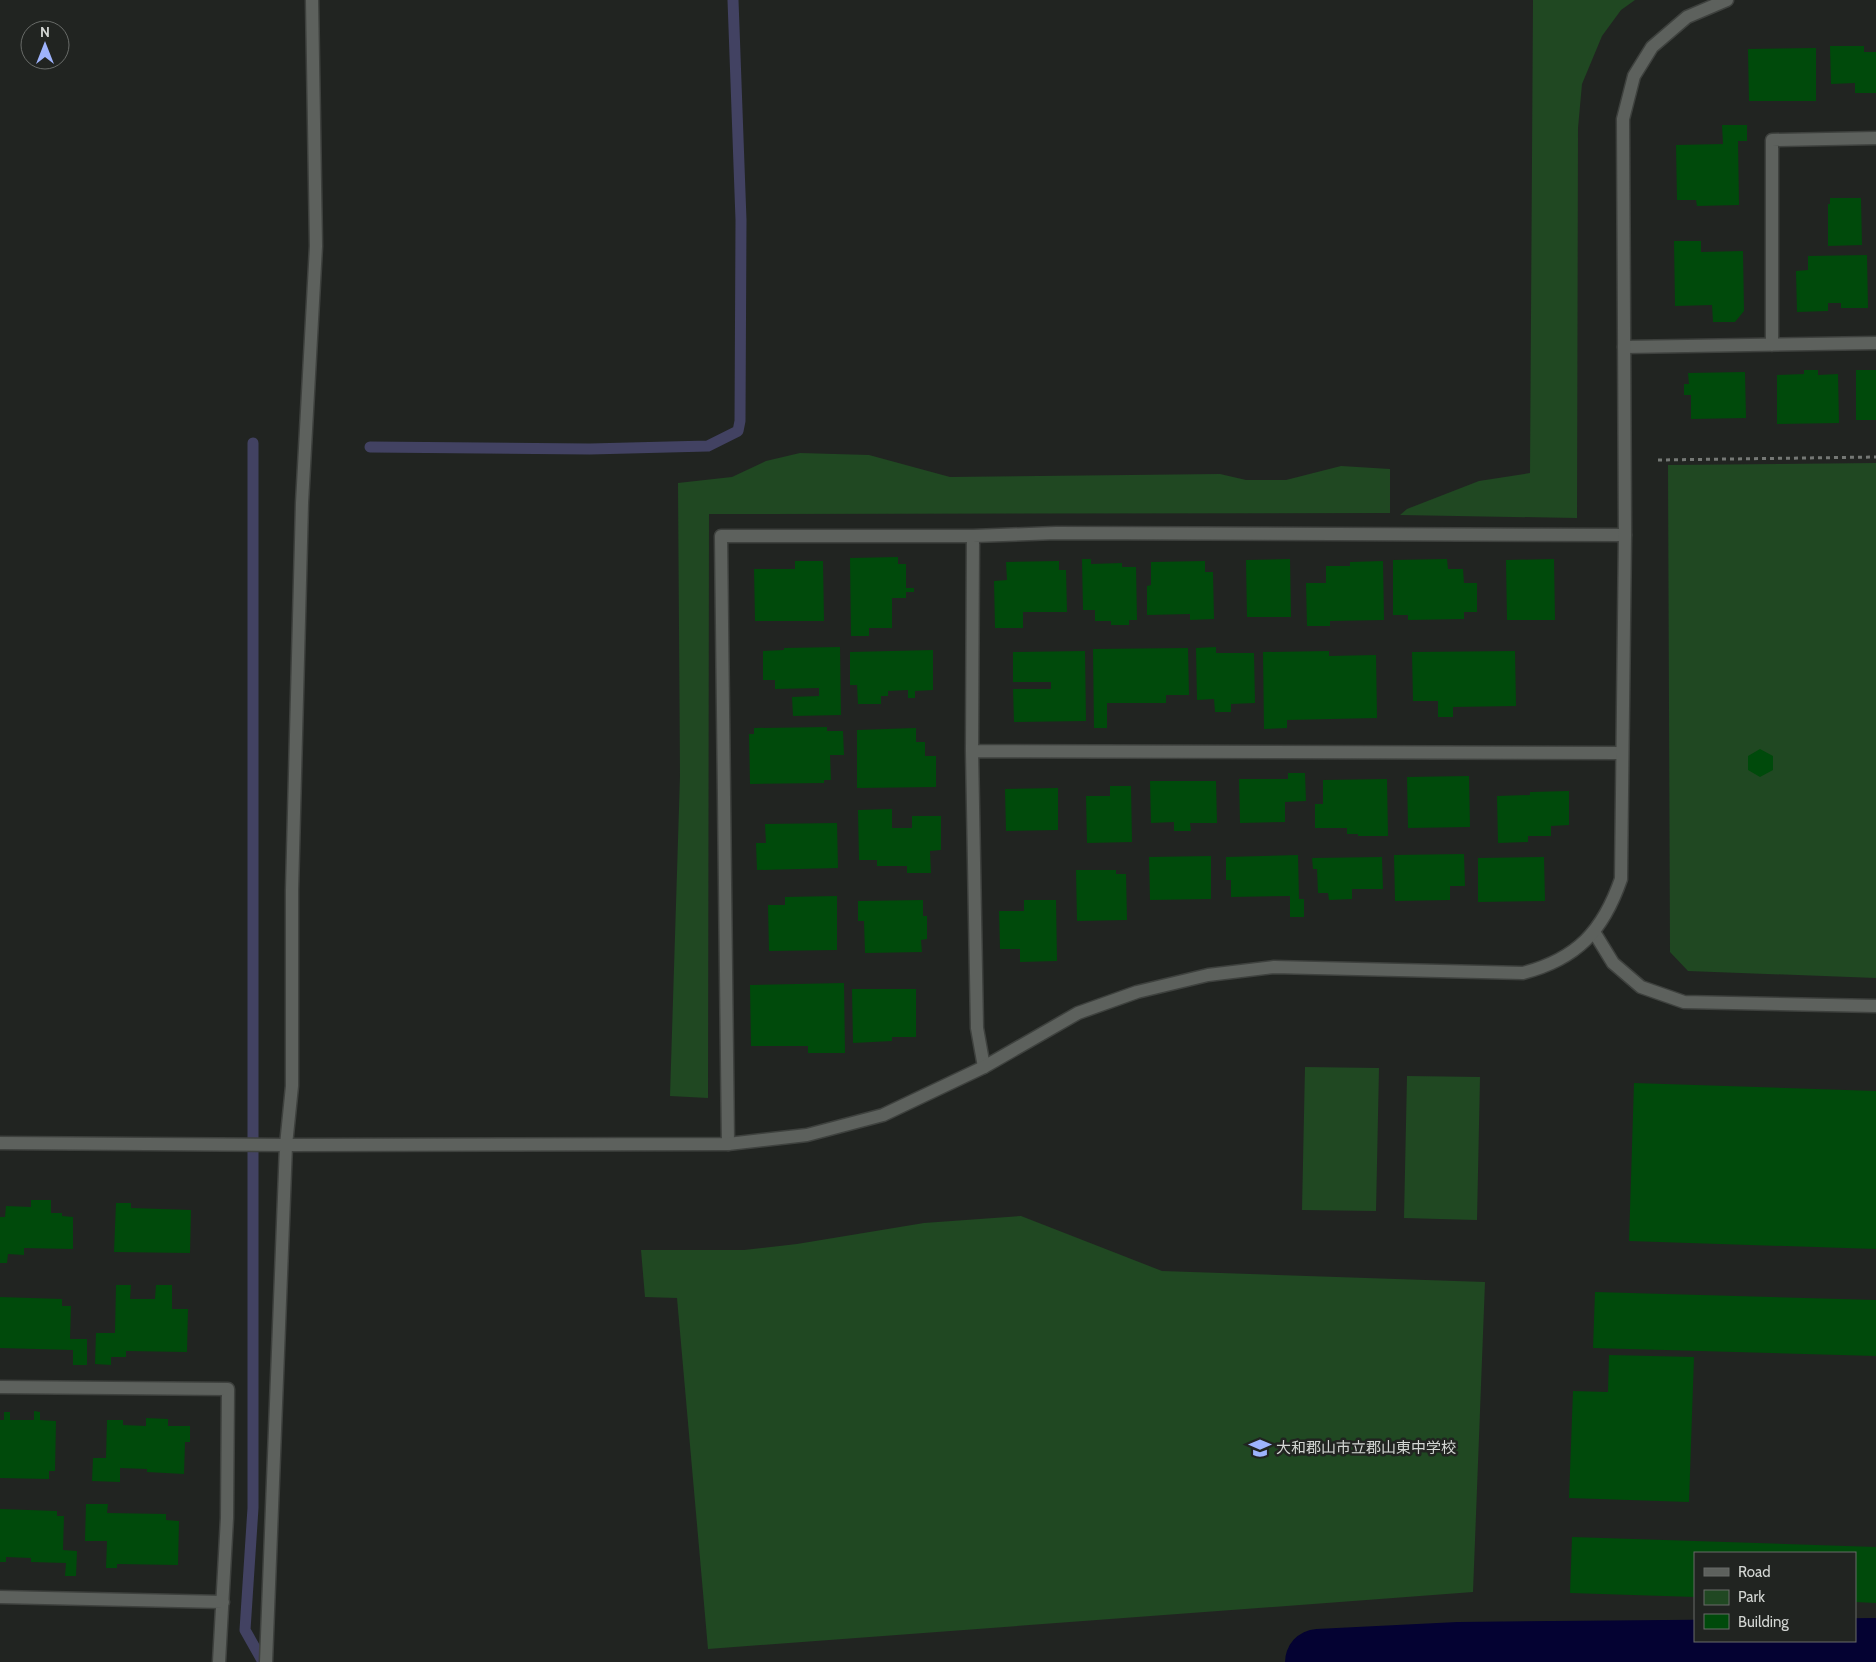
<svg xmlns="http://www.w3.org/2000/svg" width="1876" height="1662" viewBox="0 0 1876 1662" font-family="Cabin,'Noto Sans JP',sans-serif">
<rect width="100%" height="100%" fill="#212421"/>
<path fill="#204822" d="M1533,0H1635L1621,10L1602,36L1582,84L1578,128L1577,518L1400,515L1407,509L1479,481L1530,473Z
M800,453L869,455L950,477L1220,474L1246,480H1286L1341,466L1390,469V513L709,514L708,1098L670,1096L680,776L678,483L732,477L766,461Z
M1876,463V978L1688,971L1670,952L1668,465Z
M1305,1067L1379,1068L1376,1211L1302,1210Z
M1407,1076L1480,1077L1477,1220L1404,1218Z
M1021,1216L1162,1271L1485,1282L1473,1592L708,1649L677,1298L645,1297L641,1250H744L797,1244L924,1223Z"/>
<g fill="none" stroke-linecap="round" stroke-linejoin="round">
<path stroke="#424262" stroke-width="11" d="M253,443V1508L245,1630L263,1662
M370,447L590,449L708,446L738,431L740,421L741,220L733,0"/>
<path stroke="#040232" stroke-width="66" d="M1318,1662L1459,1655L1876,1651"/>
</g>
<path fill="#004a0b" d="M1830,46H1864V52H1876V93H1855V83L1831,84Z
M1816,48V101H1749L1748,49Z
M1722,125H1747V141H1738L1739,205L1697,206L1696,200H1677L1676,145L1723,144Z
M1830,198H1861L1862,245L1828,246V204H1830Z
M1674,241H1701V252L1743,251L1744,311L1735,322H1713L1712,305L1675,306Z
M1867,255L1868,308H1841V303H1828V311L1797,312L1796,271L1808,270V256Z
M1804,370H1818V375L1838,374L1839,423L1777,424V375L1804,374Z
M1856,370H1876V420H1856Z
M1745,372L1746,418L1691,419V395H1684V384H1689L1688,373Z
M898,557V564H906V588H914V592H906V598H892V628H869V636H851L850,558Z
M1082,559H1091V564L1122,563V567H1136L1137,620H1129V625H1111V621H1095V610H1083Z
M1290,559L1291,617H1247L1246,560Z
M1447,559L1448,569H1463L1464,583H1477V612H1464V619L1408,620V615H1393V560Z
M1554,559L1555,620H1507L1506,560Z
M795,561H823L824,621H755L754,569H795Z
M1059,561V570H1066L1067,612H1023V628H995L994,581L1007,580L1006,562Z
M1205,561V572H1213L1214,619L1190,620V614L1147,615V586L1151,585V562Z
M1383,561L1384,620L1330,621V626H1307L1306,583H1326V566H1350V562Z
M840,647L841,715L793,716L792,697L819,696V688L775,689V680H763V651L784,650V648Z
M1216,647V653H1254L1255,703L1231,704V712H1215L1214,699L1197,700L1196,648Z
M1188,648L1189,695H1166V703H1107V728H1094L1093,649Z
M933,650V690L915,691V698H908V690L888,691V696H881V704H858L857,685H850V652Z
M1085,651L1086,721L1014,722L1013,689H1051V682H1013V652Z
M1329,651V656L1376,655L1377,718L1287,720V728L1264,729L1263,652Z
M1515,651L1516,706L1453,707V717H1438V701H1413L1412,652Z
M827,727V731H843L844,755H830L831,780H824V783L750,784L749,734H754V728Z
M916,728V742H925V756H936V787L857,788V730Z
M1760,749L1773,756V770L1760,777L1748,770V756Z
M1288,773H1305L1306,801L1285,802V822L1240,823L1239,779H1288Z
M1469,776L1470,827L1408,828L1407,777Z
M1387,779L1388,836H1358V834H1347V828H1315V804H1323V780Z
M1150,781H1216L1217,823H1190L1191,831H1174V822L1151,823Z
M1110,786H1131L1132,842L1087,843L1086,796H1110Z
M1058,788V830L1006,831L1005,789Z
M1569,791V825L1551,826V836H1528V842L1498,843L1497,796L1530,795V792Z
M892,809V828H912V816H941V850L930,851L931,873H907V866H877V860H859L858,810Z
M837,823L838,868L757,870L756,843H766L765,824Z
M1464,854L1465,886H1450V900L1395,901L1394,855Z
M1298,855L1299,899H1304V917H1290V896L1231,897V880H1226V857Z
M1211,856V899L1150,900L1149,857Z
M1382,857L1383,889H1352V899L1329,900L1328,893H1318L1317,869H1313L1312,858Z
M1544,857L1545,901L1478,902V858Z
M1076,870H1116V874H1126L1127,920L1077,921Z
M837,896V950L769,951L768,905H785V897Z
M923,900V916H927V939L921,940L922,952L865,953L864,921H858V901Z
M1024,900H1056L1057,961L1020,962V949H1000L999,911H1024Z
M844,983L845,1053H808V1046H751L750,985Z
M852,989H916V1037H892V1041L853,1043Z
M1634,1083L1876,1091V1249L1629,1241Z
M31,1200H51V1213H62V1216L73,1217V1249L24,1248V1255L8,1254L7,1263H0V1217H5L6,1206L31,1207Z
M116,1203H131V1208L191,1210L190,1253L114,1252Z
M116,1285H131L130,1299H155L156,1285H172V1309H188L187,1352L126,1351V1357H111V1365L95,1364L96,1333H115Z
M1595,1292L1876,1300V1356L1593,1348Z
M0,1297L62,1299V1306H71L70,1339H87V1365H73V1350L0,1348Z
M1609,1355L1694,1357L1689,1502L1569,1498L1573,1391L1608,1392Z
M34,1411L40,1412V1420L56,1421L55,1471H49V1479L0,1478V1420H4V1412H10V1420H34Z
M146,1418L168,1419V1426H190V1442H185L184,1474L147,1472V1469L120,1468V1482L92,1481L93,1458H106L107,1420H123V1425L146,1426Z
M86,1504H108L107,1513L166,1514V1520L179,1521L178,1565L117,1564V1568H106L107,1541H85Z
M0,1509L57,1511V1516H64L63,1550L77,1551L76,1576H65L66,1563L31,1562V1558L6,1557V1562H0Z
M1572,1537L1876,1547V1603L1855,1602V1553H1695V1597L1570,1593Z"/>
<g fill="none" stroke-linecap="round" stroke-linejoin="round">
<g stroke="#3e413e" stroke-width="15">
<path id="street" d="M1772,345V140L1876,138
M1624,347L1876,343
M973,536L972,751L977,1028L984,1067
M972,751L1622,753
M1594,932L1613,963L1641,987L1684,1002L1876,1006
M728,1144L721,536H973L1056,533L1625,535
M0,1387L228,1389L227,1518L219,1662
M0,1597L223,1602"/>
</g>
<g stroke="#3e413e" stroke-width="15">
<path id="secondary" d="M0,1143L286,1145L728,1144L807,1135L883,1115L984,1067L1078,1013L1137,992L1208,975L1274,967L1523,973C1577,959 1603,931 1621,879L1625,535L1623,119L1634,76L1652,47L1687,17L1727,0
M266,1662L286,1145L292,1086V890L302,503L316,246L312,0"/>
</g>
<path stroke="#757875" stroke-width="3" stroke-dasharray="4 4" stroke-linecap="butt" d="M1658,460L1876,457"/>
<use href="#street" stroke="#5d615d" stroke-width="12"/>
<use href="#secondary" stroke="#5d615d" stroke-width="12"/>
</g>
<defs>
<g id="school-bare" transform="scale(1.725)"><path d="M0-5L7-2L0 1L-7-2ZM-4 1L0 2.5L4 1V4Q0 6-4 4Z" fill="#9eb3fd" stroke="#212421" stroke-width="2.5" paint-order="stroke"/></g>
</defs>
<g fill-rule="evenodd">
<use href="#school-bare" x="1260" y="1448"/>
</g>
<g text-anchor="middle" stroke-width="5" stroke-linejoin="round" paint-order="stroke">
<g font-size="15" fill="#d3d6d3" stroke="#212421" text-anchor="start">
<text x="1276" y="1453">大和郡山市立郡山東中学校</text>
</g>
</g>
<rect x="1694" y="1552" width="162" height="90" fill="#212421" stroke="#686b68"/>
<rect x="1704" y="1568" width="25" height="8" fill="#5d615d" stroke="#686b68"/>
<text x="1738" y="1577" font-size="15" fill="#d3d6d3">Road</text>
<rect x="1704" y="1590" width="25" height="15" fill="#204822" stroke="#686b68"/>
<text x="1738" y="1602" font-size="15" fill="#d3d6d3">Park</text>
<rect x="1704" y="1614" width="25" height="15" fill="#004a0b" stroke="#686b68"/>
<text x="1738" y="1627" font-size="15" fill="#d3d6d3">Building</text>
<g transform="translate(45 45)"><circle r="24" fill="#212421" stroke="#686b68"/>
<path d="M0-4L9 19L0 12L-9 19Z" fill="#9eb3fd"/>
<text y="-8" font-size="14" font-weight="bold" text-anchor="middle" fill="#d3d6d3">N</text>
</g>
</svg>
